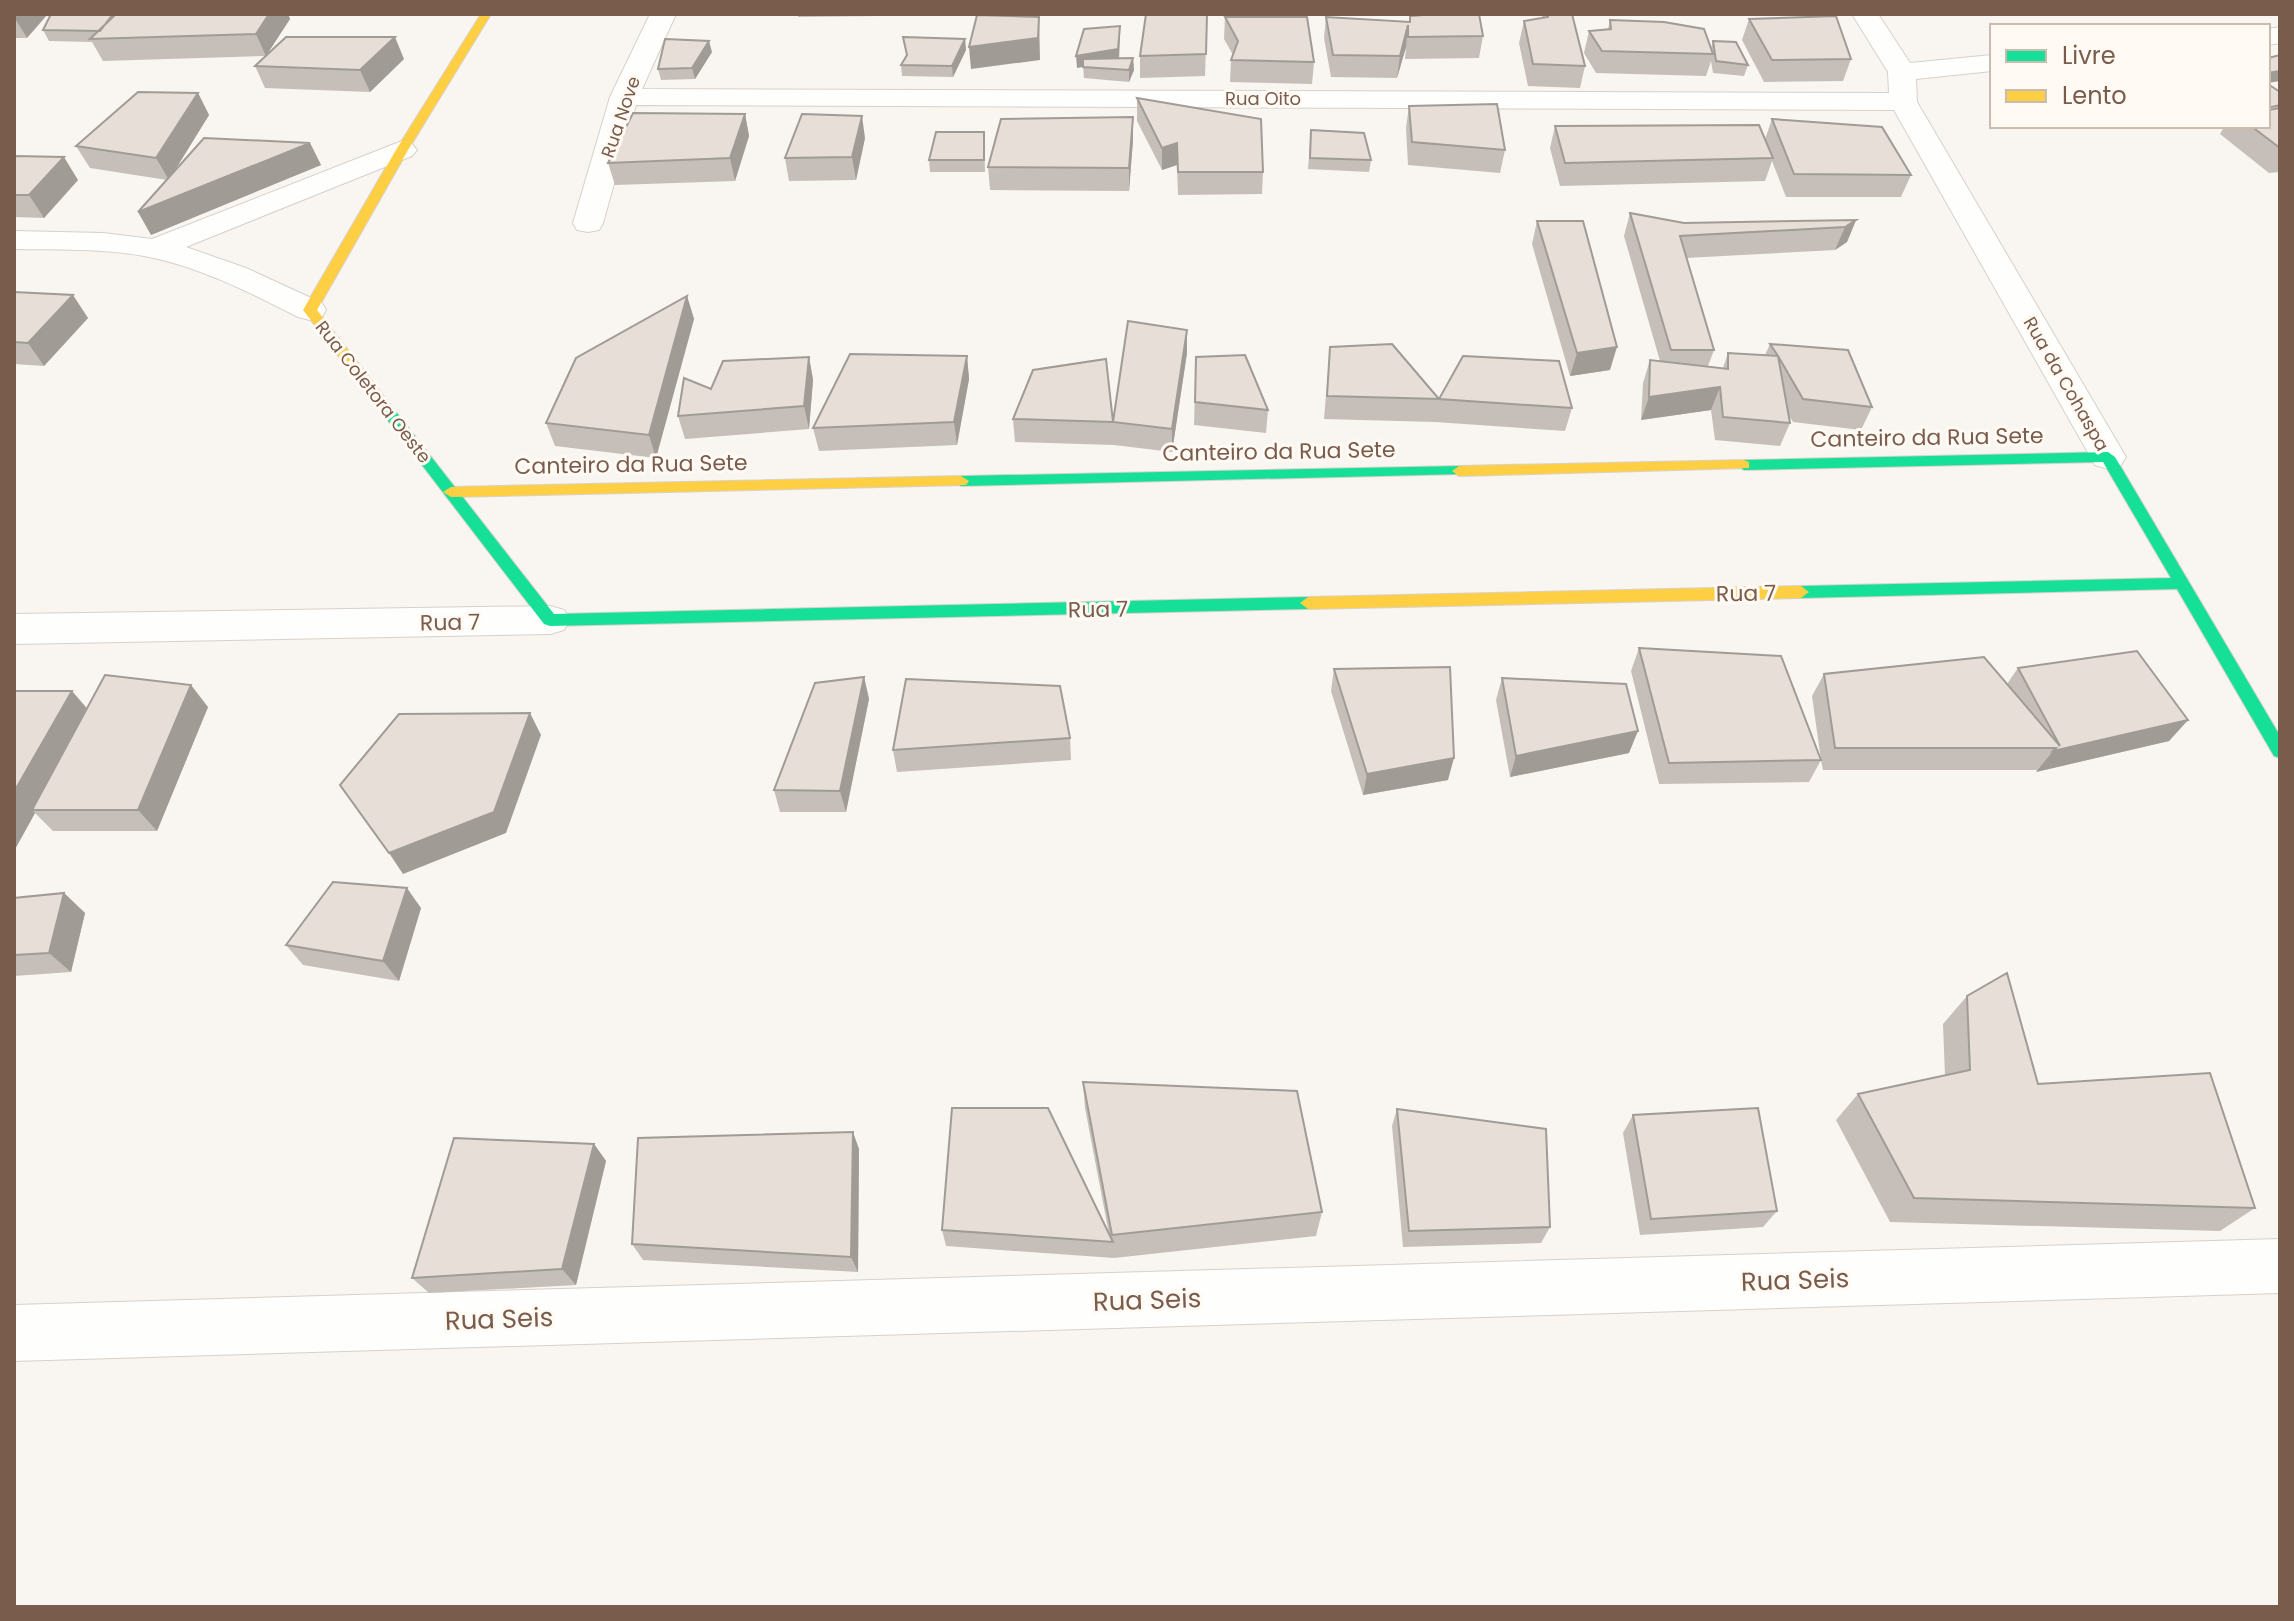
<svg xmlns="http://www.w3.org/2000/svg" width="2294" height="1621" viewBox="0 0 2294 1621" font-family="Poppins,sans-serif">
<rect width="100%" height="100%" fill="#f9f5f0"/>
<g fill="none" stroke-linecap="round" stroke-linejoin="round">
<g stroke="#d7d1cb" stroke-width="2">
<path id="street" d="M650,14H676L642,89L1889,93L1888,72L1852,14H1878L1910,63L1992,55V71L1916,79L1917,102L2126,457L2121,465L2108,469L2095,465L1894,110L636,105L603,223L599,230L588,232L577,230L573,223L610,97Z
M2280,27V43L2268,45V29Z
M402,141L412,144L417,150L412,156L186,247L246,268L322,303L326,310L322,317L310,320L298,317C249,292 198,266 144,256C101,248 57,250 14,249V231L103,233L152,239Z
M550,606L564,610L570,620L564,630L550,634L14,644V614Z
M2280,1239V1293L14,1361V1305Z"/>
</g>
<g stroke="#d9d2cb" stroke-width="2">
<path id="fast" d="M381,397L386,399L554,614L1308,597L1316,603L1308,609L550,626L544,624L376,405L374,402Z
M2108,452L2115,457L2280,736V758L2274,756L2177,589L1801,598L1793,592L1801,586L2171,578L2103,462L1744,470L1737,465L1744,460Z
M1459,466L1466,471L1464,474L961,486L953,481L961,476Z"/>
</g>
<g stroke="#d9d2cb" stroke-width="2">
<path id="slow" d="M481,14H491L408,150L317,310L386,399L388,402L381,407L376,405L303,310L396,150Z
M1744,460L1749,462V468L1459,476L1452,471L1459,466Z
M961,476L969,481L966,485L451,497L443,492L451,487Z
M1801,586L1809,592L1801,598L1308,609L1300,603L1308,597Z"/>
</g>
<use href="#street" fill="#fefefd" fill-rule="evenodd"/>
<use href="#fast" fill="#16e098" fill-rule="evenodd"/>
<use href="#slow" fill="#ffcf43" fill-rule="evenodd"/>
</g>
<path fill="#c6bfb9" d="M14,14L27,38H14Z
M51,14H288L290,19L266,55L404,59L370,92L265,88L255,66L266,56L103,61L92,42L49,41L43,30Z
M798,14H879V16L798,17Z
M1226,14H1309L1308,15Z
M1542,14H1572L1585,66L1580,88L1528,86L1519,43L1524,21L1542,18Z
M1207,15L1205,76L1140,78V56Z
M1225,17L1314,62L1312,84L1230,82L1231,60L1233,55L1224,39Z
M1326,17L1483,36L1479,58L1405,59L1406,47L1397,78L1331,77L1324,38Z
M1749,19L1851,59L1843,81L1764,82L1742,40Z
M1610,20L1711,48L1713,41L1748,65L1744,76L1713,73L1711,61L1706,76L1596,73L1584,53L1589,31L1608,29Z
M1120,26L1119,59L1133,58L1134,70L1129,82L1084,78L1083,66L1077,68Z
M965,39L966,50L953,77L902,76L901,65Z
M712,52L695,79L661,80L658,69Z
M2280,92V172L2269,173L2220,134L2223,129L2218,126H2268Z
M198,93L209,115L174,171L310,143L321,165L151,235L167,180L90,168L76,146Z
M1137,98L1263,172L1262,194L1178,195L1177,165L1162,170L1137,121Z
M1409,106L1505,150L1500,173L1408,165L1406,128Z
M745,114L749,136L735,181L615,185L608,163Z
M1772,119L1911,175L1901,197H1786L1772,161L1765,181L1560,186L1550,148L1555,126L1765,139Z
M1311,130L1371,160L1369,172L1308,169Z
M984,132L985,172H930L929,160Z
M865,138L856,180L789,181L785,158Z
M1133,140L1129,191L990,190L988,167Z
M14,156L78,180L44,218L14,217Z
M1630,213L1684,223L1856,220L1847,242L1835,250L1686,258L1714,350L1708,366L1723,368L1728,353L1765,355L1770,344L1872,407L1861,430L1793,422L1788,414L1790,423L1780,446L1715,440L1711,410L1641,420L1643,383L1650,360L1660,361L1624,236Z
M1537,221L1610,370L1570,376L1532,244Z
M14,292L88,318L44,366L14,364Z
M687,296L694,319L656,458L555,446L546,423Z
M1330,347L1439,399L1435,422L1324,419Z
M1187,353L1172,452L1114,445L1015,442L1013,419L1113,422Z
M967,356L969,379L957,445L819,451L813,428Z
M809,357L813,380L809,429L685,439L678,416L711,389Z
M1196,357L1268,410L1266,433L1194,425Z
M1439,399L1572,408L1565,431L1435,422Z
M1639,648L1821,760L1812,696L1824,674L2007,684L2018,668L2188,720L2169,741L2036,772L2038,770H1823L1821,760L1809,782L1659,784L1631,671Z
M1334,669L1448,780L1363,795L1331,691Z
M864,677L869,699L846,812H780L774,790Z
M1502,678L1629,753L1510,777L1496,700Z
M14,691L87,708L208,707L157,831H53L35,813L14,851Z
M1070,738L1071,760L897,772L893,750Z
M64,893L85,913L71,972L14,976V898Z
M421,908L399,981L303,965L286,945Z
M1967,996L2038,1084L2255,1208L2220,1231L1890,1222L1836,1120L1858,1094L1945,1076L1943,1024Z
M1083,1082L1322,1212L1316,1236L1114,1258L946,1246L942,1230L1109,1234L1085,1108Z
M1397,1109L1550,1227L1541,1243L1403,1247L1392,1126Z
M1633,1115L1777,1211L1763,1227L1640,1235L1623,1133Z
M594,1144L606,1161L576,1285L429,1293L412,1278Z
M859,1149L858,1272L643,1260L632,1244Z"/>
<path fill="#a19b96" d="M16,14H48L27,38L14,17Z
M269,14H288L290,19L266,56L256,34Z
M1039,17L1040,60L971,69L969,47Z
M1408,25L1406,47L1397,78L1400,56Z
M1120,26L1119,60L1077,68L1076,56Z
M395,37L404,59L370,92L360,70Z
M965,39L966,50L953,77L952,66Z
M709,41L712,52L695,79L692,68Z
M1133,58L1134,70L1129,82V70Z
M2280,71V81L2268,83V73Z
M198,93L209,115L169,180L156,158Z
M745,114L749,136L735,181L730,158Z
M862,116L865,138L856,180L852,157Z
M1133,117V140L1129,191V168Z
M310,143L321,165L151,235L138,212Z
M1177,143V165L1162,170V148Z
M64,157L78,180L44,218L29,195Z
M1856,220L1847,242L1835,250L1845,227Z
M73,295L88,318L44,366L28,343Z
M687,296L694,319L656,458L649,435Z
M1187,330V353L1172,452V429Z
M1617,347L1610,370L1570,376L1577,353Z
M967,356L969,379L957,445L954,422Z
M809,357L813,380L809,429L804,406Z
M1720,387L1711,410L1641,420L1649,397Z
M864,677L869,699L846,812L840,791Z
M191,685L208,707L157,831L138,810Z
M72,691L91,713L32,810L35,813L14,851V792Z
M530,713L541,735L506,833L403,874L389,853Z
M2188,720L2169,741L2036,772L2053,751Z
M1638,731L1629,753L1510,777L1516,756Z
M1454,758L1448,780L1363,795L1367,774Z
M407,888L421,908L399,981L383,961Z
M64,893L85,913L71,972L49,953Z
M853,1132L859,1149L858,1272L851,1257Z
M594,1144L606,1161L576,1285L562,1269Z"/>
<path fill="#e6ded7" stroke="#a19b96" stroke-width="2" d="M51,14H113L100,31L43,30Z
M116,14H269L256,34L90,39Z
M1146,14L1207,15L1206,54L1140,56Z
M1437,14H1479L1483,36L1408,37V25L1400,56L1333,55L1326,17L1410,22V16Z
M1548,14H1572L1585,66L1533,64L1524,21L1548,17Z
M977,15L1039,17L1038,38L969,47Z
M1836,16L1851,59L1772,60L1749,19Z
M1225,17H1307L1314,62L1231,60L1238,41Z
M1610,20L1664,22L1704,29L1713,54L1602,51L1589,31L1611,29Z
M1120,26L1118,49L1076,56L1084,29Z
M286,37H395L360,70L255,66Z
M903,37L965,39L952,66L901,65L907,55Z
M665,39L709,41L692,68L658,69Z
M1713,41L1736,42L1748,65L1716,61Z
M2280,55V71L2268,73V58Z
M1133,58L1129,70L1083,67V59Z
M2268,84L2280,92V105L2268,108Z
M138,92L198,93L156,158L76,146Z
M1137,98L1261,119L1263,172H1178L1177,143L1162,148Z
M1497,104L1505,150L1412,142L1409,106Z
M2280,108V148L2251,126H2268V110Z
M633,113L745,114L730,158L608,163Z
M802,114L862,116L852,157L785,158Z
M1133,117L1129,168L988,167L1001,119Z
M1772,119L1882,127L1911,175L1794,174Z
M1759,125L1773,158L1565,163L1555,126Z
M1311,130L1364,133L1371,160L1310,158Z
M936,132H984V160H929Z
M204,138L310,143L138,212Z
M14,156L64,157L29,195H14Z
M1630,213L1684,223L1856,220L1845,227L1680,236L1714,350H1671Z
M1537,221H1583L1617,347L1577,353Z
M14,292L73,295L28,343L14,342Z
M687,296L649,435L546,423L576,358Z
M1128,321L1187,330L1172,429L1113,422Z
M1392,344L1439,399L1327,396L1330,347Z
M1770,344L1848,350L1872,407L1803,399L1778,356L1790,423L1723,417L1720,387L1649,397L1650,360L1728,369V353L1778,356Z
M850,354L967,356L954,422L813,428Z
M1245,355L1268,410L1195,402L1196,357Z
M1463,356L1559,361L1572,408L1439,399Z
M809,357L804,406L678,416L684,378L711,389L723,361Z
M1106,359L1113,422L1013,419L1033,370Z
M1639,648L1781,656L1821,760L1669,763Z
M2137,651L2188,720L2053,751L2056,748H1835L1824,674L1984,657L2060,746L2018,668Z
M1450,667L1454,758L1367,774L1334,669Z
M105,675L191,685L138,810H32Z
M864,677L840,791L774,790L815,683Z
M1502,678L1626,684L1638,731L1516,756Z
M906,679L1060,686L1070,738L893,750Z
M14,691H72L14,792Z
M530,713L494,812L389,853L340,785L399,714Z
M333,882L407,888L383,961L286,945Z
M64,893L49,953L14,955V898Z
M2007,973L2038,1084L2210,1073L2255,1208L1914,1198L1858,1094L1970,1070L1967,996Z
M1083,1082L1297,1091L1322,1212L1112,1235Z
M952,1108H1048L1113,1242L942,1230Z
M1758,1108L1777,1211L1651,1219L1633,1115Z
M1397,1109L1546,1129L1550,1227L1409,1231Z
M853,1132L851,1257L632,1244L638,1138Z
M454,1138L594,1144L562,1269L412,1278Z"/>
<g text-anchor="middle" stroke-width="6" stroke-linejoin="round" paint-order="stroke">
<g font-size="18" fill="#7a5c4d" stroke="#fffaf3">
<text x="1263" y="105">Rua Oito</text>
<text transform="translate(621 117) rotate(-71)" y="6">Rua Nove</text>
<text transform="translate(2066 384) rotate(60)" y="6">Rua da Cohaspa</text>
<text transform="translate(373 392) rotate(52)" y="6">Rua Coletora Oeste</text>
</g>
<g font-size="22" fill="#7a5c4d" stroke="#fffaf3">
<text transform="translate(1927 437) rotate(-1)" y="8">Canteiro da Rua Sete</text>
<text transform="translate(1279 451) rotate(-1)" y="8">Canteiro da Rua Sete</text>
<text transform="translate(631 464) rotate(-1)" y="8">Canteiro da Rua Sete</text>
<text transform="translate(1746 593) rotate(-1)" y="8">Rua 7</text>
<text transform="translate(1098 609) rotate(-1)" y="8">Rua 7</text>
<text transform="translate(450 622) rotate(-1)" y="8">Rua 7</text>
</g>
<g font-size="26" fill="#7a5c4d" stroke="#fffaf3">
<text transform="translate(1795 1280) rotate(-2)" y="9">Rua Seis</text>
<text transform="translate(1147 1300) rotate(-2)" y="9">Rua Seis</text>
<text transform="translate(499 1319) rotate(-2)" y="9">Rua Seis</text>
</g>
</g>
<rect width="2294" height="1621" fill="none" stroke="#7a5c4d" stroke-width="32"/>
<rect x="1990" y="24" width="280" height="104" fill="#fffaf3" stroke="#cabbb1" stroke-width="2"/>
<rect x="2006" y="50" width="40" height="12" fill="#16e098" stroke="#cabbb1" stroke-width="2"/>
<text x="2062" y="64" font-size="24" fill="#7a5c4d">Livre</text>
<rect x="2006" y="90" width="40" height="12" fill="#ffcf43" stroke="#cabbb1" stroke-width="2"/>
<text x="2062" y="104" font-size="24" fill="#7a5c4d">Lento</text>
</svg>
